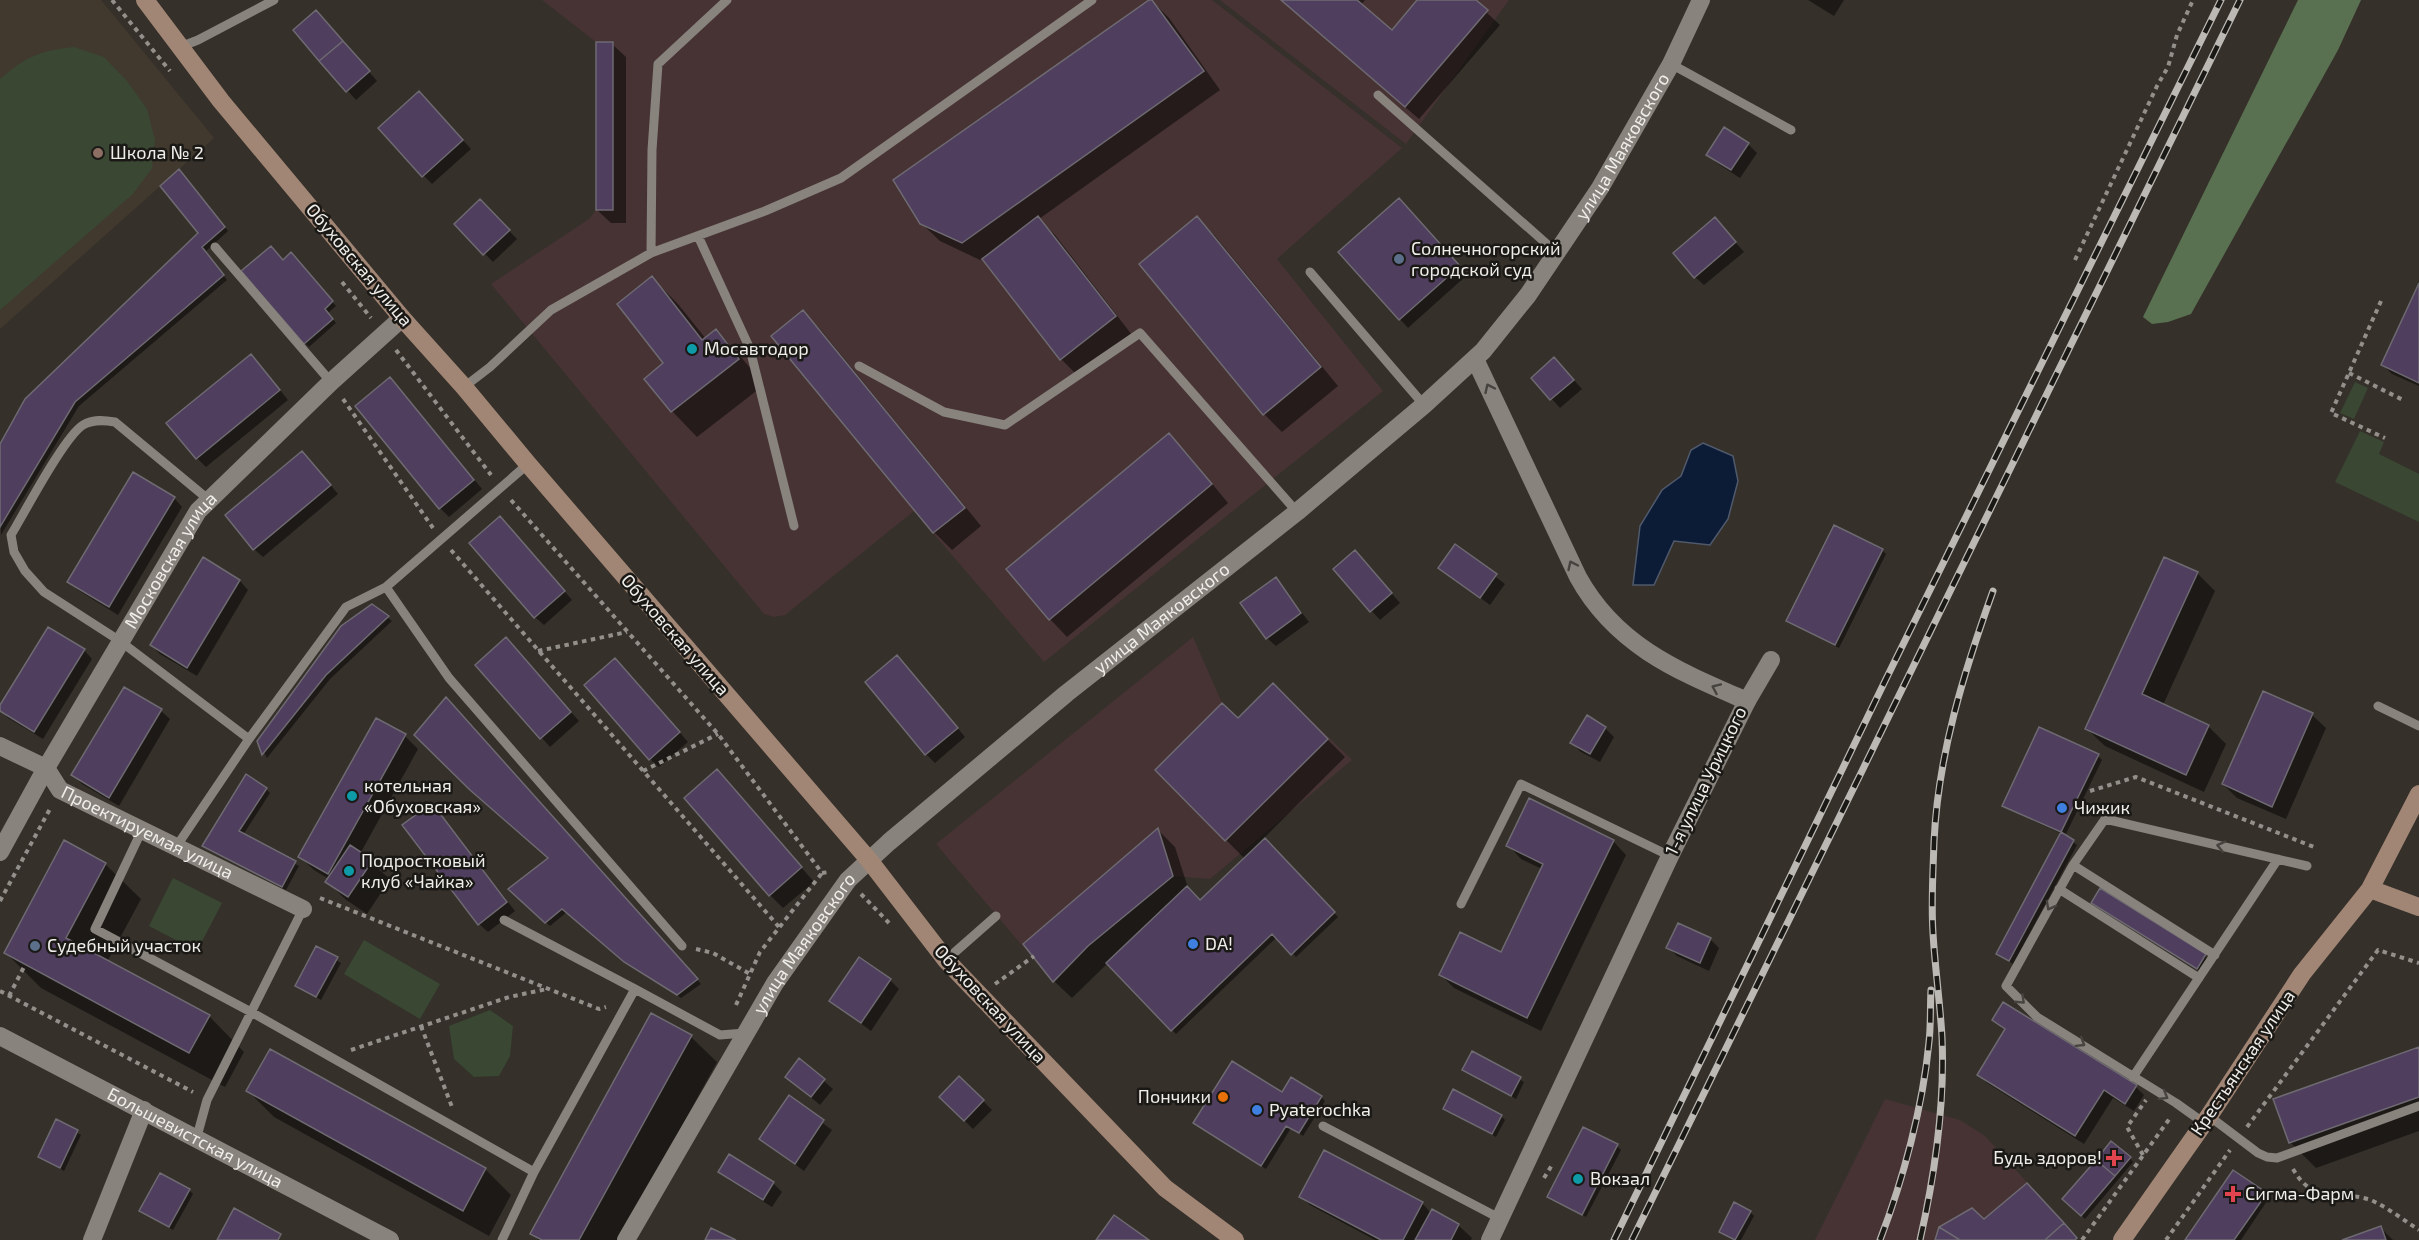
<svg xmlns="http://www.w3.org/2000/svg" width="2419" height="1240" viewBox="0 0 2419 1240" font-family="'Exo 2',sans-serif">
<rect width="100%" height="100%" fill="#35302a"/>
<path fill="#473334" d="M542,0H1212L1402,148L1277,259L1383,391L1044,662L914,511L785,615L774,617L764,614L491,284L589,219L596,210V42Z
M1220,0H1509L1406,144Z
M1193,637L1222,703L1238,718L1273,683L1352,760L1210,879L1173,876L1088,946L1053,982L936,844Z
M1885,1099L1960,1120L1985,1136L2064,1223L2045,1240H1815Z"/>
<path fill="#41392e" d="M0,0H101L214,138L0,329Z"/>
<path fill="#394733" d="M74,47L104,57L127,81L147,109L155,140L152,168L133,194L0,310V79C27,56 39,51 74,47Z
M2355,382L2368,388L2354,419L2340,413Z
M2360,431L2384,442L2379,454L2419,474V522L2335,482Z
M173,878L222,903L197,951L149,926Z
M364,940L440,984L420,1019L344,974Z
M490,1010L513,1026L510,1056L499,1076L474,1077L454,1059L449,1026Z"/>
<path fill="#5a7151" d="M2298,0H2361L2338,50L2191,314L2168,322L2152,324L2143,317Z"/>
<path fill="#0c1b36" stroke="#505a6c" stroke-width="1.5" d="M1703,443L1733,456L1738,481L1728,519L1710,545L1674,541L1654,585H1633L1640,526L1662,490L1681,476L1691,450Z"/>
<path fill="#0007" d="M1151,0L1169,18L1220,90L1039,219L1055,235L1132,335L1079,377L1061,359L983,258L980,260L940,241L921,223Z
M1281,0H1365L1361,5L1392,32L1419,0H1473L1500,25L1419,119Z
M1808,0H1844L1834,16Z
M325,21L377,81L356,100L295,31Z
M612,44L626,57V223H611L597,210Z
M427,101L471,149L432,184L424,176Z
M1748,144L1757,153L1740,178L1717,163L1708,155Z
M183,175L228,231L205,252L227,280L79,406L1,535L0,447L200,233Z
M480,201L517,239L493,262L456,224Z
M1408,208L1467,275L1408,328L1400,319Z
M1197,218L1215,236L1338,386L1282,432L1264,414L1141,264Z
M1723,228L1744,252L1704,285L1695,277Z
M295,258L336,306L328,313L336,323L309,347L305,343L283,261Z
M652,278L678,304L706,339L716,331L741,357L764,385L697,437L672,411Z
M2419,287V386L2392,374L2383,365Z
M802,312L820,329L981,526L952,550L934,532L773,336Z
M259,364L288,400L206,467L197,458Z
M1563,368L1582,389L1560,408L1533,378Z
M398,387L482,489L449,517L440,508Z
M1169,435L1187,453L1228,503L1067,637L1050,619Z
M311,461L338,494L263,557L254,549Z
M174,498L182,507L118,615L78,590L69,582Z
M509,527L572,600L544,625L535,617Z
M1456,546L1505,584L1490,605L1440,568Z
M1882,550L1886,554L1839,648L1788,621Z
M1364,561L1400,603L1380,620L1335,570Z
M2197,573L2215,591L2163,705L2208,726L2226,744L2204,792L2105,746L2087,729Z
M1276,579L1309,622L1276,646L1267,638Z
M240,581L248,590L197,676L160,654L151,645Z
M372,606L392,621L330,679L267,758L258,741Z
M515,648L579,721L550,747L477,665Z
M84,650L92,659L43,739L8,718L0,710V707Z
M906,666L965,737L935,763L926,754Z
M624,669L688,742L659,767L650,759Z
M1273,685L1345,757L1263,839L1338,917L1296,957L1277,937L1176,1034L1108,963L1072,998L1054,981L1158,830L1175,847L1189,891L1200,902L1245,859L1157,770L1238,720Z
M125,689L161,711L170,719L119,806L82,784L73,775Z
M450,702L701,984L681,998L630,965L567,912L550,926L510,889L550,858Z
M2312,715L2326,728L2286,819L2237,798L2223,784Z
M1605,728L1614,737L1600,762L1581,752L1572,743Z
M405,736L418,749L360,854L390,879L367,914L345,899L327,881L329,879L314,870L300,857Z
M2098,756L2102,760L2065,836L2077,845L2013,964L1998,954L2062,834L2007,809L2004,805Z
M730,785L814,882L783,908L770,895Z
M266,789L270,793L243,835L299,866L286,890L203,845Z
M432,805L515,911L488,932L479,924Z
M1613,841L1626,855L1541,1031L1454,988L1441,975L1501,954L1542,869L1521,859L1508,845Z
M65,842L105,864L141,899L107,962L209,1016L244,1052L225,1087L41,988L6,953Z
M2097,906L2205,956L2209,960L2201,972Z
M1710,939L1719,948L1709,971L1677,956L1668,947Z
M317,948L341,963L321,1000L296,985Z
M859,959L890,980L899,989L871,1031L831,1001Z
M1993,1020L2136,1087L2144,1095L2134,1111L2113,1098L2084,1144L1987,1083L1978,1074L2006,1031Z
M691,1037L717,1062L619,1240H539L532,1234Z
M2419,1049V1131L2316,1168L2290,1142Z
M1473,1053L1524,1082L1516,1099L1464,1070Z
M800,1060L833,1089L820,1105L787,1077Z
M960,1078L992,1110L973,1129L941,1097Z
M248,1091L485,1169L511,1195L489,1236L274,1117Z
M1283,1094L1321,1097L1325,1101L1303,1136L1291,1128L1266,1169L1194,1123Z
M789,1098L832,1130L804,1171L761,1139Z
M1444,1108L1501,1116L1505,1120L1496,1137Z
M57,1121L81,1135L64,1171L39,1157Z
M1617,1146L1621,1150L1586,1217L1549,1196Z
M2130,1158L2133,1162L2085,1219L2064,1199Z
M720,1172L773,1183L782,1192L772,1207L729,1180Z
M189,1190L193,1194L173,1230L141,1211Z
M2266,1194L2269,1198L2241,1240H2187Z
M1301,1197L1422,1203L1431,1213L1458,1225L1472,1238L1471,1240H1375L1310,1205Z
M1750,1212L1754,1216L1741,1240H1733L1721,1232Z
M2381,1228L2393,1240H2347Z"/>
<path fill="#4f3e5e" stroke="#6e6a71" stroke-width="1.5" d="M1149,0H1152L1204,71L962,243L920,224L893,180Z
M1281,0H1357L1392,30L1417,0H1476L1488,10L1405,107Z
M316,10L343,41L319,61L293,30Z
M343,41L370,71L346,92L319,61Z
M596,42H613V210H596Z
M419,91L463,140L422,177L378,128Z
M1724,127L1749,143L1731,170L1706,155Z
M179,169L225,227L202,247L224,275L75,402L0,527V444L25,399L198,233L160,186Z
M1399,198L1460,266L1399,320L1338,252Z
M480,199L510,230L483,255L454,224Z
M1038,216L1116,316L1060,360L982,259Z
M1197,216L1321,367L1263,415L1139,264Z
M1715,217L1736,242L1694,278L1673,253Z
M271,246L283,260L291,252L333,301L325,309L333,319L304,344L241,271Z
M652,276L702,340L716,329L739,359L671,412L644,379L663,363L617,304Z
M2419,283V383L2381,365Z
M803,310L965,508L933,533L771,336Z
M251,354L280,390L196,459L166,423Z
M1554,357L1574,380L1550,400L1531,378Z
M390,377L474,480L439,509L355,406Z
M1169,433L1212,484L1049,620L1006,569Z
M302,451L331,485L253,550L225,515Z
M133,472L175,497L109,607L67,582Z
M500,516L565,591L534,618L469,543Z
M1834,525L1883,549L1835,645L1786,621Z
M1455,544L1497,574L1480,598L1438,568Z
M1355,550L1392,593L1370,612L1333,569Z
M203,557L240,580L187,668L150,645Z
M2164,557L2198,572L2142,694L2209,725L2186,775L2085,729Z
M1276,577L1301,613L1266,639L1240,603Z
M372,604L389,616L326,675L262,755L257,741L341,626Z
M48,627L85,649L34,732L0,711V705Z
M506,637L571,712L540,739L475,665Z
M897,655L958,728L925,755L865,682Z
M615,658L680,732L649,760L584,685Z
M1273,683L1328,739L1225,841L1155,770L1222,703L1238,718Z
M124,687L162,709L109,798L71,775Z
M2263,691L2313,713L2272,807L2222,784Z
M446,697L698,979L677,995L624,962L562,909L545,923L508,889L548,858L470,790L414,735Z
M1587,715L1606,727L1590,754L1570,743Z
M376,718L406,734L328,874L298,857Z
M2039,727L2099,754L2061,832L2002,806Z
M717,769L802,867L769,896L684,798Z
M246,774L267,788L239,831L296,861L282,887L202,846Z
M1529,798L1614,840L1527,1018L1439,975L1460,932L1501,952L1543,864L1506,846Z
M432,803L507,902L478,925L402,825Z
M1158,828L1173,876L1088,946L1053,982L1023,944Z
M2061,832L2074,840L2009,961L1996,954Z
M1265,838L1335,912L1291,955L1272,934L1171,1031L1106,963L1187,886L1200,900Z
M64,840L106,863L66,938L210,1015L189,1053L4,953Z
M350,845L373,860L348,897L325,882Z
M2100,888L2206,954L2197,969L2091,903Z
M1678,923L1711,938L1700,963L1666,948Z
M316,946L338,957L316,997L295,986Z
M859,957L891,979L861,1023L829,1001Z
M2003,1002L2137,1085L2125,1104L2104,1090L2075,1136L1977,1075L2005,1029L1992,1020Z
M651,1013L692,1035L579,1240H542L530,1234Z
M2419,1047V1097L2289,1143L2273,1099Z
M270,1049L486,1168L463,1211L246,1091Z
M1472,1051L1521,1077L1511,1096L1462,1070Z
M799,1058L825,1079L811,1097L785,1077Z
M1232,1061L1282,1092L1291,1077L1322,1096L1299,1133L1286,1126L1261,1166L1193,1123Z
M959,1076L984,1100L964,1121L939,1097Z
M1453,1089L1502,1115L1492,1134L1443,1109Z
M789,1095L824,1120L795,1164L759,1139Z
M56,1119L78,1130L60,1168L38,1157Z
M1583,1127L1618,1144L1582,1215L1547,1197Z
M2111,1141L2131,1157L2115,1176L2096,1160Z
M1324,1150L1423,1202L1403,1240H1381L1299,1197Z
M729,1154L774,1182L763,1200L718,1172Z
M2096,1160L2115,1176L2081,1216L2062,1199Z
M2233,1170L2267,1193L2234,1240H2185Z
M160,1173L190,1189L169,1227L139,1211Z
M2027,1183L2064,1223L2045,1240H1960L1939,1227L1972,1208L1984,1219Z
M1734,1202L1751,1211L1735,1240L1719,1232Z
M234,1208L281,1234L278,1240H217Z
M1432,1209L1459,1224L1451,1240H1415Z
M1114,1215L1149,1240H1096Z
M2064,1223L2077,1238L2075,1240H2045Z
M2381,1226L2386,1240H2342Z
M1939,1227L1960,1240H1935Z
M711,1228L736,1240H705Z"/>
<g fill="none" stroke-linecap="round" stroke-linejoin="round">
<path stroke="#938f8a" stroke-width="4" stroke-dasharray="4.5 4.5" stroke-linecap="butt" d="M112,0L170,71
M2075,260L2157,86L2168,67L2177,35L2193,0
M342,282L371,318
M2381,301L2331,413L2385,438
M396,350L491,475
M2349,373L2403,400
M343,399L433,528
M511,500L718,734L822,873L829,872
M451,550L779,927
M538,651L627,632
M643,771L718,734
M2090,791L2136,777L2314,847
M861,894L889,923
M320,898L599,1009L606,1007
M0,901L51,807
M696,949L713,953L750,974
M995,984L1034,956
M0,991L193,1092
M9,996L25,965
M736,1005L760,952L822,873
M421,1026L452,1107
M351,1050L509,997L547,989
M2247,1127L2378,950L2419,963
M2143,1155L2127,1127L2146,1100
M2293,1169C2316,1209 2343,1187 2375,1202C2391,1210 2405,1221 2419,1230
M1544,1178L1552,1165
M2082,1240L2170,1118
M2166,1240L2230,1150"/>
<path stroke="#88837c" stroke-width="9" d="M180,47L198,40L274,0
M1671,64L1791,130
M1378,95L1557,253
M698,236L750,349L794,526
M215,247L331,382
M651,253L652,150L658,64L727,0
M1310,272L1424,405
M859,366L944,412L1005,425L1140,333L1297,512
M464,387L490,367L551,310L651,253L765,211L841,178L1092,0
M209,500L115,422C104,420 93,419 83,425C64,437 25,512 11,535L14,552L25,571L44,592L120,641L249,739
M386,587L449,678L682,946
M2378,706L2419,726
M142,830L95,929L251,1012L534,1172
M176,847L249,739L346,607L386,587L528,464
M2073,865L2215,955
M2059,889L2199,978
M1461,904L1521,784L1670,856
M504,920L635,989
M946,960L996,916
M2133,1077L2278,859
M2209,1116L2258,1153L2267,1157L2277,1158L2419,1106
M2204,1123L2176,1103L2037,1017L2006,986L2073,865L2105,819L2307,866
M1323,1126L1501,1219
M196,1140L207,1100L303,909
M502,1240L534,1172L635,989L720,1035L745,1033"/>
<g stroke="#88837c" stroke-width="18">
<path d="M1475,359L1578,577C1616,646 1678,671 1747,701L1670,856L1490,1240"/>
<path d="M1747,701L1771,660"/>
<path id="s1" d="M0,746L46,768L60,790L303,909"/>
<path id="s2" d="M0,852L46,768L198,511L331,382L402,318"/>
<path id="s3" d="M0,1036L390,1240"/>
<path d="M92,1240L144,1110"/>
<path id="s4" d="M626,1240L775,983L848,880L889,842L1067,693L1297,512L1424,405L1483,351L1528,295L1600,188L1671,64L1701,0"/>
</g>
<path stroke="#a28675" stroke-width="18" d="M145,0L221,101L402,318L464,387L528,464L869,860L946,960L1165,1188L1235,1240
M2370,889L2419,907
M2122,1240L2209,1116L2302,974L2370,889L2419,794"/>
<g stroke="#bcb9b4" stroke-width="7">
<path id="rail" d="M1614,1240L1886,679L2221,0
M1632,1240L2240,0
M1880,1240C1903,1180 1923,1106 1929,1042C1931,1025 1930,1007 1931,990
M1920,1240C1935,1174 1945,1105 1942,1037C1940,1002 1935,968 1933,933C1931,903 1933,872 1934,842C1938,754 1964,672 1993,591"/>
</g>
<use href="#rail" stroke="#1b1916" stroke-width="4.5" stroke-dasharray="14" stroke-linecap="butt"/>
</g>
<defs><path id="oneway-chevron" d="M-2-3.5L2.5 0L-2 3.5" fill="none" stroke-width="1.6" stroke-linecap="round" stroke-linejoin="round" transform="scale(1.5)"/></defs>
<g stroke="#47433f">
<use href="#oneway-chevron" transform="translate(1489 388) rotate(-115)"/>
<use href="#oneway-chevron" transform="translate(1572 565) rotate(-115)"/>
<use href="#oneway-chevron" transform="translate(1716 688) rotate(-156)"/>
<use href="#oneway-chevron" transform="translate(2221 846) rotate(-167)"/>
<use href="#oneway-chevron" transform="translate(2050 906) rotate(119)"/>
<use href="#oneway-chevron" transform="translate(2021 1000) rotate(44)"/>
<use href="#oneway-chevron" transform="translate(2081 1043) rotate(32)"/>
<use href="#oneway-chevron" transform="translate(2164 1096) rotate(31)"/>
</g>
<circle fill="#8d6e63" stroke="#1b1916" stroke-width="2" cx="98" cy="153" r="6"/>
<g fill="#5c6f8a" stroke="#1b1916" stroke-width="2">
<circle cx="1399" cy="259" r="6"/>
<circle cx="35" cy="946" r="6"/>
</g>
<g fill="#0f9aa8" stroke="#1b1916" stroke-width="2">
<circle cx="692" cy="349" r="6"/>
<circle cx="352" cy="796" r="6"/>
<circle cx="349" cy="871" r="6"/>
<circle cx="1578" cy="1179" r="6"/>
</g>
<g fill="#3f7fe0" stroke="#1b1916" stroke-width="2">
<circle cx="2062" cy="808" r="6"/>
<circle cx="1193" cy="944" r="6"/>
<circle cx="1257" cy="1110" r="6"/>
</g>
<circle fill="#e8710a" stroke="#1b1916" stroke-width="2" cx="1223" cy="1097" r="6"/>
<g fill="#e0444e" stroke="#1b1916" stroke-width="2">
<path d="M2111 1149h6v6h6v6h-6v6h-6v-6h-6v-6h6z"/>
<path d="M2230 1185h6v6h6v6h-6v6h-6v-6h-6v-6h6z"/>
</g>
<g text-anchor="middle" stroke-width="5" stroke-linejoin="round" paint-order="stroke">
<g font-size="18" fill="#f0eeea" stroke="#1b1916">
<text dy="6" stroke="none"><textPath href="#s4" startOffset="1498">улица Маяковского</textPath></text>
<text transform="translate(359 265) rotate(50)" y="6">Обуховская улица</text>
<text dy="6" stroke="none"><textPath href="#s2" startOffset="338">Московская улица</textPath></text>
<text dy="6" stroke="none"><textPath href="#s4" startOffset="832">улица Маяковского</textPath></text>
<text transform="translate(675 635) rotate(49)" y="6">Обуховская улица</text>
<text transform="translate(1706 781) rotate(-64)" y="6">1-я улица Урицкого</text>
<text dy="6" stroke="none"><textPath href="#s1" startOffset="174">Проектируемая улица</textPath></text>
<text dy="6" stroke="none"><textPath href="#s4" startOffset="346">улица Маяковского</textPath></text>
<text transform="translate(990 1004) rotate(47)" y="6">Обуховская улица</text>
<text transform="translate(2243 1063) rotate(-56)" y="6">Крестьянская улица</text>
<text dy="6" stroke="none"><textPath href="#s3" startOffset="220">Большевистская улица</textPath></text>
</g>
<g font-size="18" fill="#f0eeea" stroke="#1b1916" text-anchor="start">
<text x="110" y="159">Школа № 2</text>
<text x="1411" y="255">Солнечногорский<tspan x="1411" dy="21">городской суд</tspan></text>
<text x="704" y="355">Мосавтодор</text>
<text x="364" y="792">котельная<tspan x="364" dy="21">«Обуховская»</tspan></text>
<text x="2074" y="814">Чижик</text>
<text x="361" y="867">Подростковый<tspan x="361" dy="21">клуб «Чайка»</tspan></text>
<text x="1205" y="950">DA!</text>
<text x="47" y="952">Судебный участок</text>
<text x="1211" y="1103" text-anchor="end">Пончики</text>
<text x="1269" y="1116">Pyaterochka</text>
<text x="2102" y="1164" text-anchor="end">Будь здоров!</text>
<text x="1590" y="1185">Вокзал</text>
<text x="2245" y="1200">Сигма-Фарм</text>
</g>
</g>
</svg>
